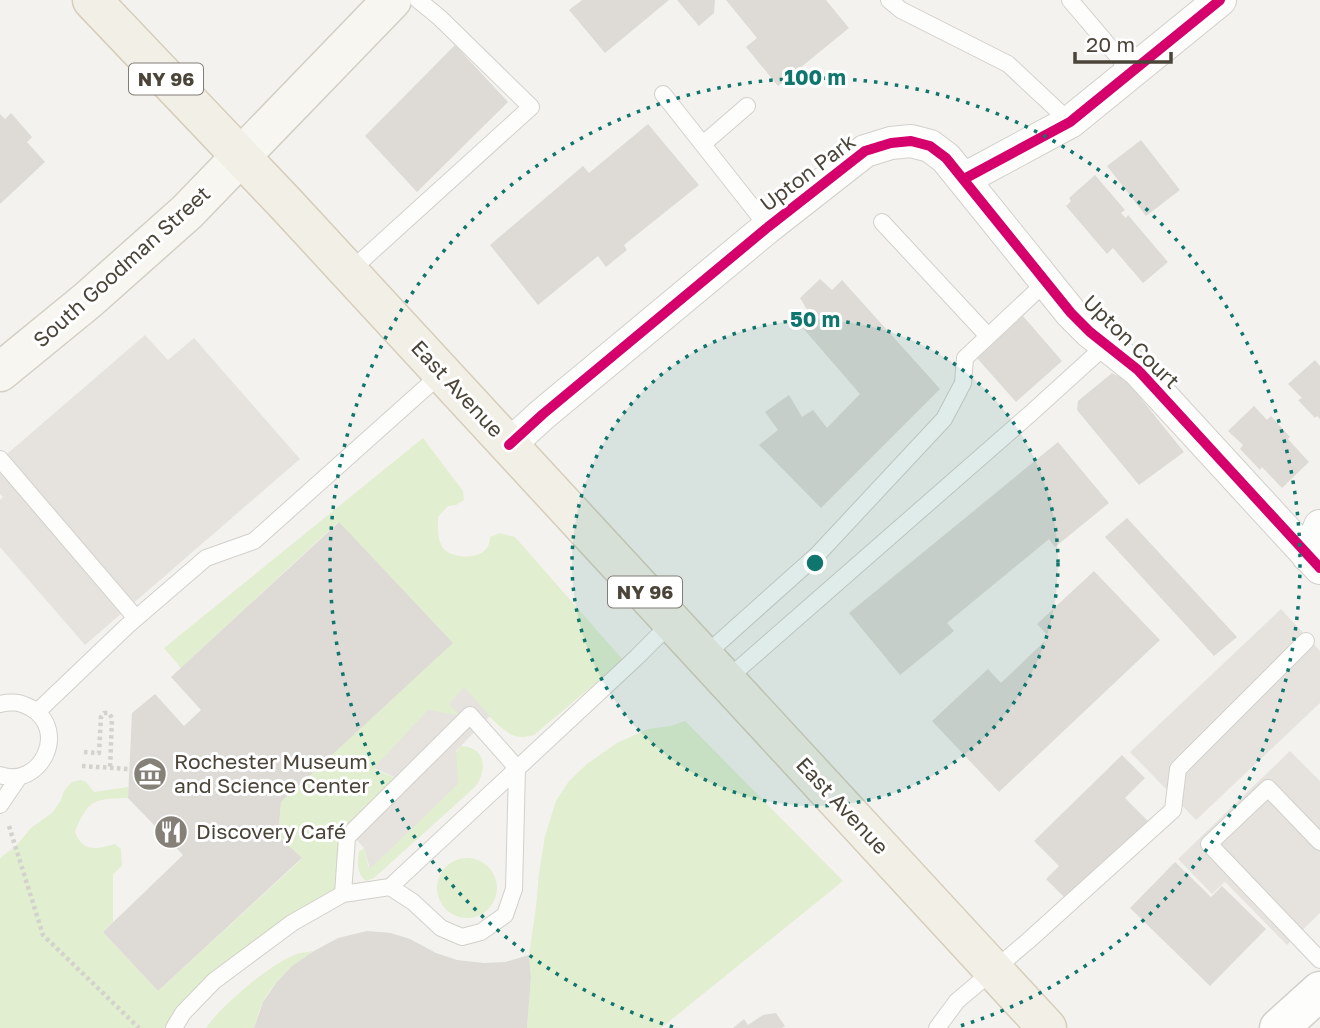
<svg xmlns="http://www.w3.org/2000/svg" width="1320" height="1028" viewBox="0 0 1320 1028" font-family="'Golos Text',sans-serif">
<rect width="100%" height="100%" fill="#f4f2ee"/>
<path fill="#e1eecf" d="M423,438L463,491L464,500L456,505L448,506L438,517C438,528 437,542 445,550C455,559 479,559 487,548C489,545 490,540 490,537L500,533L515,537L623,660L534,735C527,737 519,738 512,735C494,725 478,703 464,688L460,715L374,769L402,781L341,834L338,892L291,917L168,1028H0V858L16,846L31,828L53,812L61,800L64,791L72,782L81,780L86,782L94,792L128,787V798C94,799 88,799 75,832C83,853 97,849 115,844L121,849L122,866L113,874V922L103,932L158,991L302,859L278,836L281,802L452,643L338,522L181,668L164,648Z
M685,721L843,881L661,1028H527L531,978L529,955L536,907L539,873L545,836L556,801L569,781L587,764L617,743L648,729L671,726Z
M461,746C486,747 488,770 475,787L374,878L366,881C357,874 357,863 359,852L364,848L369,868Z
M437 888a30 30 0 1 1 60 0a30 30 0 1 1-60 0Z
M314,951C294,965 275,979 263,1002C259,1010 257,1019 254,1028H206C221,1006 272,962 297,954C303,952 309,952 314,951Z"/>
<path fill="#e6e3df" d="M145,335L168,360L194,338L300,459L85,645L0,547V500L3,497L0,494V460Z
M1281,609L1320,651V703L1196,820L1130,752Z
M464,687L490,716L456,751L458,784L370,869L364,848L347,829L401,780L374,768L428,710L459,715L449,704Z
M1290,751L1320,781V913L1287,945L1225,882L1212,894L1178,859Z"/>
<path fill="#dedbd6" d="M582,0H669L605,53L569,10Z
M677,0H715L714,13L699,26Z
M726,0H826L849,28L778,86L746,47L757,38Z
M455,45L508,102L417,192L365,136Z
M11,113L32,137L27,142L45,162L0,204V114L5,119Z
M648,124L699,185L624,245L627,250L606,267L598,256L538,305L490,245L583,166L589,173Z
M1141,140L1180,190L1146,216L1107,166Z
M1095,175L1125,210L1121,213L1126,218L1128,215L1168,262L1143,283L1113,248L1107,254L1066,206L1071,201L1069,198Z
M820,279L832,290L842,280L940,389L821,508L759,445L778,430L765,412L789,395L802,417L813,410L827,428L860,394L802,327L811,316L800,298Z
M1023,316L1062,361L1016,402L977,358Z
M1315,360L1320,366V419L1317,416L1315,418L1298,400L1302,398L1288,384Z
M1112,373L1126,380L1184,452L1139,485L1077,410L1078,401Z
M1254,406L1267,420L1271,416L1290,437L1288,439L1309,462L1282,488L1262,467L1260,470L1240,449L1243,445L1228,431Z
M1058,442L1109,503L1055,547L1049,539L947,623L954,631L900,675L849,613Z
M1127,518L1237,637L1214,656L1105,537Z
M339,522L453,643L281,802L278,836L302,858L158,991L103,932L183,855L128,798L132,713L155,694L184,726L201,710L171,677Z
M1094,571L1160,640L999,792L932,721L988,669L1001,683L1049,637L1037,624Z
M1122,755L1145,778L1125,798L1149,822L1069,902L1046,879L1059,866L1034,841Z
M1175,862L1211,897L1222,886L1266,929L1210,986L1130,908Z
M367,931L391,933L410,939L436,953L457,960L484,963L505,962L529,955L531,978L527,1028H254L263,1002L276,983L292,966L314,951L338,938Z
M776,1013L785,1026L782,1028H733L744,1019L748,1025L763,1015Z"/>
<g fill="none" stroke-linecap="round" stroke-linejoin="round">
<g stroke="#d2d0cb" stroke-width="18">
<path id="service" d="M889,0L901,10L1008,64L1070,122
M1070,0L1131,72
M663,94L768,227
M703,144L747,106
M882,222L987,335
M349,272L531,107L439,17L418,0
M0,459L136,618
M704,656L818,554L944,419L963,383L965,358L1047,281
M726,680L1030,414L1106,345
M0,704C12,701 20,702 31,708C69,730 41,789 0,775
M37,712L127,626L206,558L254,541L442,373
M0,805L19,777
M1320,842L1268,788L1209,844L1320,960
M343,894L347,837L470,715L517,768L514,889L505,915L481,932L462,937L441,928L413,902L390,887
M174,1028L183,1013L214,981L292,923L343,894L390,887L637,657L672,622
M937,1028L957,1001L1028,941L1173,810L1178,769L1306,641"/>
</g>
<g stroke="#d2d0cb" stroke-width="34">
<path id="minor" d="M964,179L1070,122L1220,0
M509,445L543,414L768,227L865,151L891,143L911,141L930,146L946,158L1071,313L1090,332L1138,370L1320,568
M1308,556L1320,526"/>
</g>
<g stroke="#d2d0cb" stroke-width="41">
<path id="tertiary" d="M1279,1028L1320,991"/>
</g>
<g stroke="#d3cfc5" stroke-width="41">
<path id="secondary" d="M0,372L88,300L187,212L392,0"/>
</g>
<g stroke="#d6cebb" stroke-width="41">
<path id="primary" d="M92,0L287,205L1047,1028"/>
</g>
<path stroke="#d3d2cc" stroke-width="4.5" stroke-dasharray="3.5 3.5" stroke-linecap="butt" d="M84,752L99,753L101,717L104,713H109L112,718L110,768
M82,766L129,769
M9,826L43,935L139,1028"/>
<use href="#service" stroke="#fdfdfc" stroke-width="16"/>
<use href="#minor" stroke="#fdfdfc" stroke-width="32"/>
<use href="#tertiary" stroke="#fdfdfc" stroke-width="38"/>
<use href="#secondary" stroke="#f7f6f1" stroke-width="38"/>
<use href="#primary" stroke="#f2efe6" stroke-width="38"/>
<g stroke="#fff" stroke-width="15">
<path id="cycleway" d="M964,179L1070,122L1220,0
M509,445L543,414L768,227L865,151L891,143L911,141L930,146L946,158L1071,313L1090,332L1138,370L1320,568"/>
</g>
<use href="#cycleway" stroke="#d6006c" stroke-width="10"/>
</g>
<circle cx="815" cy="563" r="243" fill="#0f766e" fill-opacity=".12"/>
<g fill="none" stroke="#0f766e" stroke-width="3.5" stroke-dasharray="3.5 7">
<circle cx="815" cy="563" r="243"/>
<path d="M673 1027A485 485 0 1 1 957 1027"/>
</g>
<defs>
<g id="museum-disc" transform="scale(1.75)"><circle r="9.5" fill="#868178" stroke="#fff"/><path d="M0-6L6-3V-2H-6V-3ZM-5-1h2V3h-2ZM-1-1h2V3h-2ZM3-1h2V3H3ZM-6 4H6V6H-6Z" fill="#fff"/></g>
<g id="restaurant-disc" transform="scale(1.75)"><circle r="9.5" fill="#868178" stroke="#fff"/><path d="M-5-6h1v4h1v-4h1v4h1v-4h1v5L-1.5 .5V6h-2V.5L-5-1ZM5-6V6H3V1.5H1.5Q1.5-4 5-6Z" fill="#fff"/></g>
</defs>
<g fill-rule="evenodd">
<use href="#museum-disc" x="150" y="774"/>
<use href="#restaurant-disc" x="171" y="832"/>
</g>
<g text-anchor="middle" stroke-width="6" stroke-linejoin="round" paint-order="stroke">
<g fill="#fff" stroke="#817c74" stroke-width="2">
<rect x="129" y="63.5" width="74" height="31" rx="5"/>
<rect x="608" y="576.5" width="74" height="31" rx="5"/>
</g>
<g font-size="19" font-weight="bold" fill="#4b4439">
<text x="166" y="86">NY 96</text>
<text x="645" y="599">NY 96</text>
</g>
<g font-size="21" fill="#4b4439" stroke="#fff">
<text transform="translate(808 173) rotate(-37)" y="7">Upton Park</text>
<text transform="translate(122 267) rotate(-42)" y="7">South Goodman Street</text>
<text transform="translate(1131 342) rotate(44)" y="7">Upton Court</text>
<text transform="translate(457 389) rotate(47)" y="7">East Avenue</text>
<text transform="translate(842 806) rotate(47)" y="7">East Avenue</text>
</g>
<g font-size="21" fill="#4b4439" stroke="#fff" text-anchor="start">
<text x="174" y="769">Rochester Museum<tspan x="174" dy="24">and Science Center</tspan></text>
<text x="196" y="839">Discovery Café</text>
</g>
</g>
<circle cx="815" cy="563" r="10" fill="#0f766e" stroke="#fff" stroke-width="3.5"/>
<g font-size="21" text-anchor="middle" font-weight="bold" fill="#0f766e" stroke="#fff" stroke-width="6" stroke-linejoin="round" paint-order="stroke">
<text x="815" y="85">100 m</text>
<text x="815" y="327">50 m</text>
</g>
<path d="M1075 52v10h96v-10" fill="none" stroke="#4b4439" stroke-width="3.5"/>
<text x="1086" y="52" font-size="21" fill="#4b4439" stroke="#ffffff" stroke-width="5" paint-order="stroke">20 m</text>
</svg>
